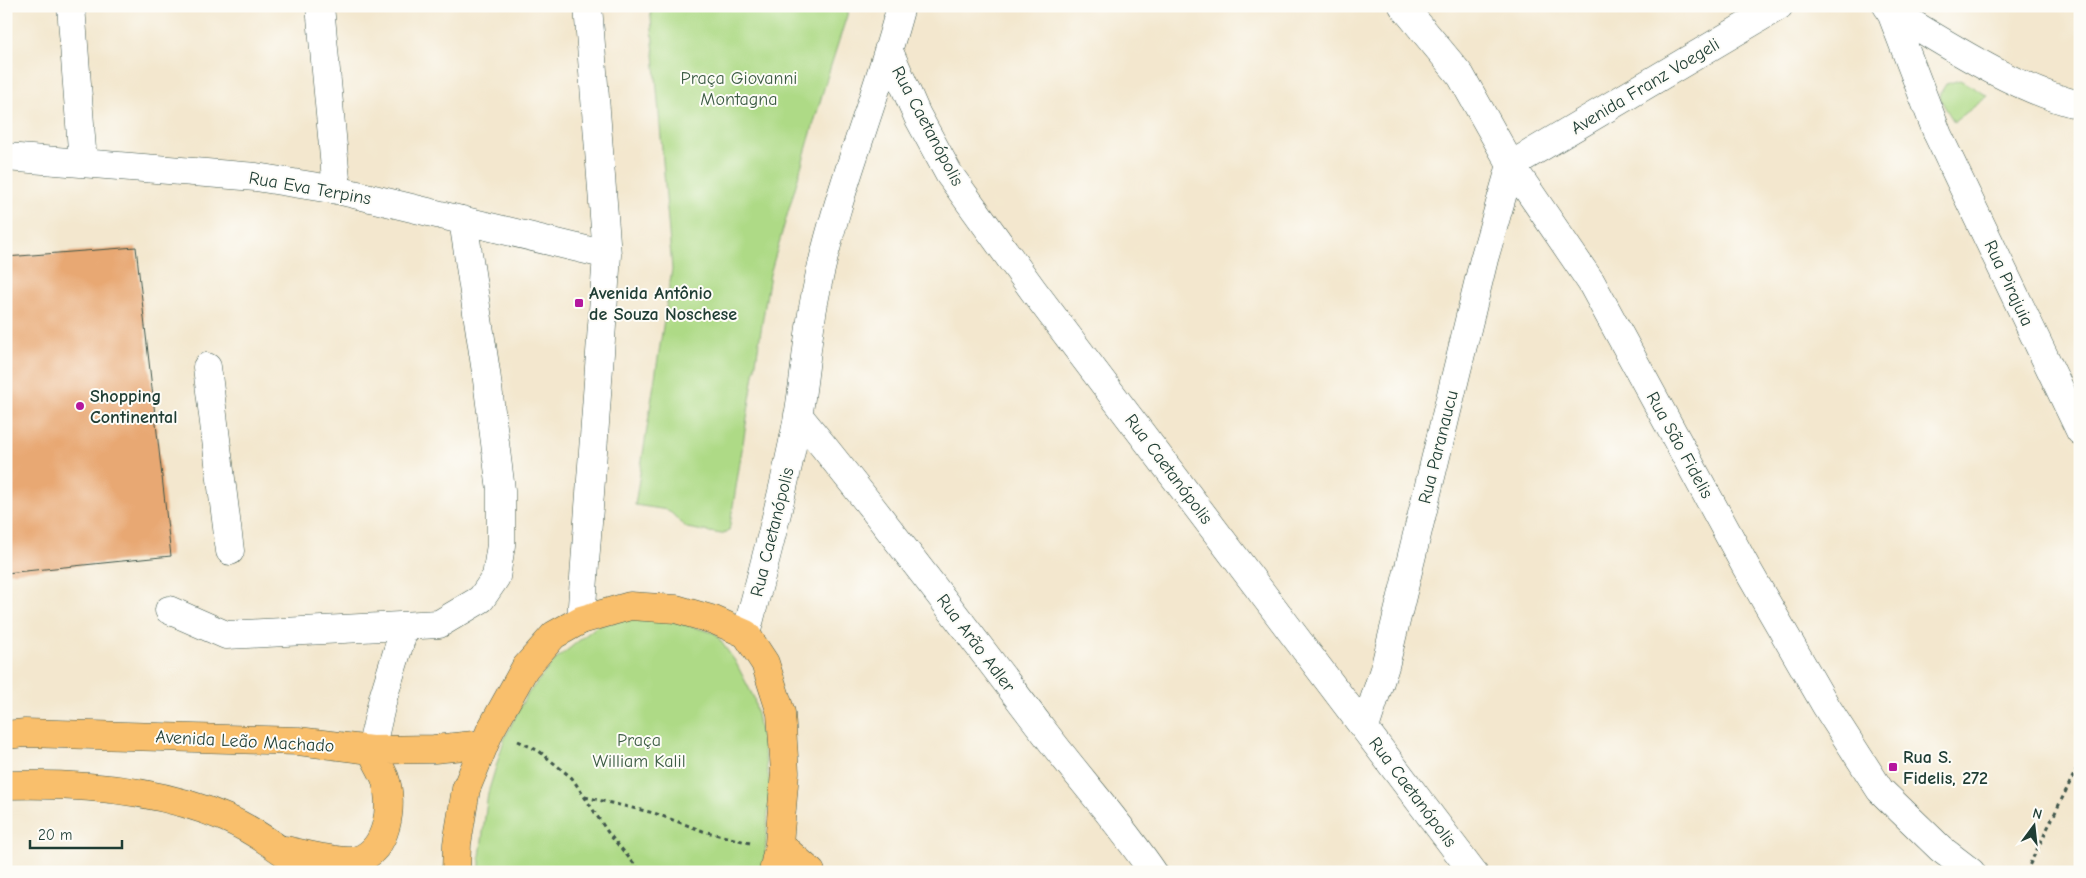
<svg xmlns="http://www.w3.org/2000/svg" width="2086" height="878" viewBox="0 0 2086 878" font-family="'Comic Neue',sans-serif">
<rect width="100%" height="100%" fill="#fdfcf7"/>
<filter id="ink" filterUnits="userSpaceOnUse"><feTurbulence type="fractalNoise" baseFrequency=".02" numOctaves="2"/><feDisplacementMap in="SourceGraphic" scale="10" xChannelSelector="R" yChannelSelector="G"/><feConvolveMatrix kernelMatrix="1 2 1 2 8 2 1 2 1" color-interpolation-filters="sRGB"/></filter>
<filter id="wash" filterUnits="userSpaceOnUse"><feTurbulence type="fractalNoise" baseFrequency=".0096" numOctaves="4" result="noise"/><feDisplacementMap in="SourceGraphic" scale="20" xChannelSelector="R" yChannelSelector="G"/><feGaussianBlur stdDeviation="1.12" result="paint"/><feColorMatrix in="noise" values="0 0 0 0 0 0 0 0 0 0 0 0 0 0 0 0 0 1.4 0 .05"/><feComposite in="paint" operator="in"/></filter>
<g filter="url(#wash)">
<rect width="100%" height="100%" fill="#f3e7ce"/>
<path fill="#aeda86" stroke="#668c5d" d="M650,6H850L827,78L770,274L729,531L721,534L687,528L668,510L635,505L672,269Z
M1960,80L1988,96L1954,122L1940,99L1941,92L1946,84Z
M646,614L715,633L735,661L754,698L770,784L764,872H480V856L488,793L505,737L526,696L554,661L597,626Z"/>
<g id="blocks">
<path fill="#e8a873" d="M136,247L171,556L6,573V257Z"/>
</g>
</g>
<g filter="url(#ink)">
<use href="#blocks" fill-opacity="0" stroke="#3f564b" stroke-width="1"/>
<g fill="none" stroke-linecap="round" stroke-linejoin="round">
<g stroke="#3f564b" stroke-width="29">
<path id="minor" d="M71,6L83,163
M320,6L337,190
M1403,6L1461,76L1511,165L1591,282L1746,567L1826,706L1880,790L1941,849L1971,872
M1887,6L1890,10C1946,44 2016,90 2080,105
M1890,10L1938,135L2080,431
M889,51L917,115L949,174L1033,290L1473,872
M6,157L256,177L337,190L607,255
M207,367L230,551
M798,415C882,517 961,623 1042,729C1078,777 1119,822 1153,872
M169,610L226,635L439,624L481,599L496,577L501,545V490L486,372L463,220
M581,620L607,255L588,6
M746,634C765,562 784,490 798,417C805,377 807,337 815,297C834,198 875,104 901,6
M1365,728L1385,666L1484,259L1511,165L1779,6
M371,750L383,698L405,626"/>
</g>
<g stroke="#3f564b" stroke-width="29">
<path id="major" d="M6,735L25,733L298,741L371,750L434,749L484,744
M6,785C77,783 160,789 226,818C256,831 284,852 309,872
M779,844L811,872
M285,850C300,853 343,864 357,860C388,851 394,804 385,778C381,768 375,759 371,750
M456,872L457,844L466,789L490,731L525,668L554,635L581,620L630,606L676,609L714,620L746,634L765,663L781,713L785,772L779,844L773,872"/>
</g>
<path stroke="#3f564b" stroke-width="3" stroke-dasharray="4 4" stroke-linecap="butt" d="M518,741L539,751L572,778L609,834L641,872
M585,797L654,813L703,831L750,843
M2026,872L2080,762"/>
<use href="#minor" stroke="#fff" stroke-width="28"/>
<use href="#major" stroke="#f9bf6c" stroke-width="28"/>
</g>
</g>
<g fill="#b5179e" stroke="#fdfcf7" stroke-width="2">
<rect x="574" y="298" width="10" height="10" rx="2.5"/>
<circle cx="80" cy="406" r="5"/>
<rect x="1888" y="762" width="10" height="10" rx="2.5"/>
</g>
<g text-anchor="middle" stroke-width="4" stroke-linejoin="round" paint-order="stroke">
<g font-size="18" fill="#3c5c44" stroke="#fdfcf7">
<text x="739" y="84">Praça Giovanni<tspan x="739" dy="21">Montagna</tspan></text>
<text x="639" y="746">Praça<tspan x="639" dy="21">William Kalil</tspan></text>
</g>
<g font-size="18" fill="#1f3d34" stroke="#fdfcf7">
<text transform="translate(1645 86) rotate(-31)" y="6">Avenida Franz Voegeli</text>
<text transform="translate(928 126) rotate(62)" y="6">Rua Caetanópolis</text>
<text transform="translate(310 188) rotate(10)" y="6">Rua Eva Terpins</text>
<text transform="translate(2009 283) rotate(65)" y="6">Rua Pirajuia</text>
<text transform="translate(1680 445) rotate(61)" y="6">Rua São Fidelis</text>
<text transform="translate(1438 447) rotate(-76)" y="6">Rua Paranaucu</text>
<text transform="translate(1169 469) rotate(53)" y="6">Rua Caetanópolis</text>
<text transform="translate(772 532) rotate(-76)" y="6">Rua Caetanópolis</text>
<text transform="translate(976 643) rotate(53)" y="6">Rua Arão Adler</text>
<text transform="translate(245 741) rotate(3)" y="6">Avenida Leão Machado</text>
<text transform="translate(1413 792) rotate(53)" y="6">Rua Caetanópolis</text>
</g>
<g font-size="18" font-weight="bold" fill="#1f3d34" stroke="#fdfcf7" text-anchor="start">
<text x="589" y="299">Avenida Antônio<tspan x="589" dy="21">de Souza Noschese</tspan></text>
<text x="90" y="402">Shopping<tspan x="90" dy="21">Continental</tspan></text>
<text x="1903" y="763">Rua S.<tspan x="1903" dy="21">Fidelis, 272</tspan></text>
</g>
</g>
<rect width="2086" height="878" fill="none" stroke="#fdfcf7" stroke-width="25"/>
<g transform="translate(2034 826) rotate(15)" stroke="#fdfcf7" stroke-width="4" paint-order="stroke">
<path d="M0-4L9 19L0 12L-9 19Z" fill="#1f3d34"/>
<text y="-8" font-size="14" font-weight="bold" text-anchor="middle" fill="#1f3d34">N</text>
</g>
<path d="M30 840v8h92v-8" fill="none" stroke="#1f3d34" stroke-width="2.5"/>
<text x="38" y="840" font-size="15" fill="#1f3d34" stroke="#fdfcf7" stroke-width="4" paint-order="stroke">20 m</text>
</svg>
